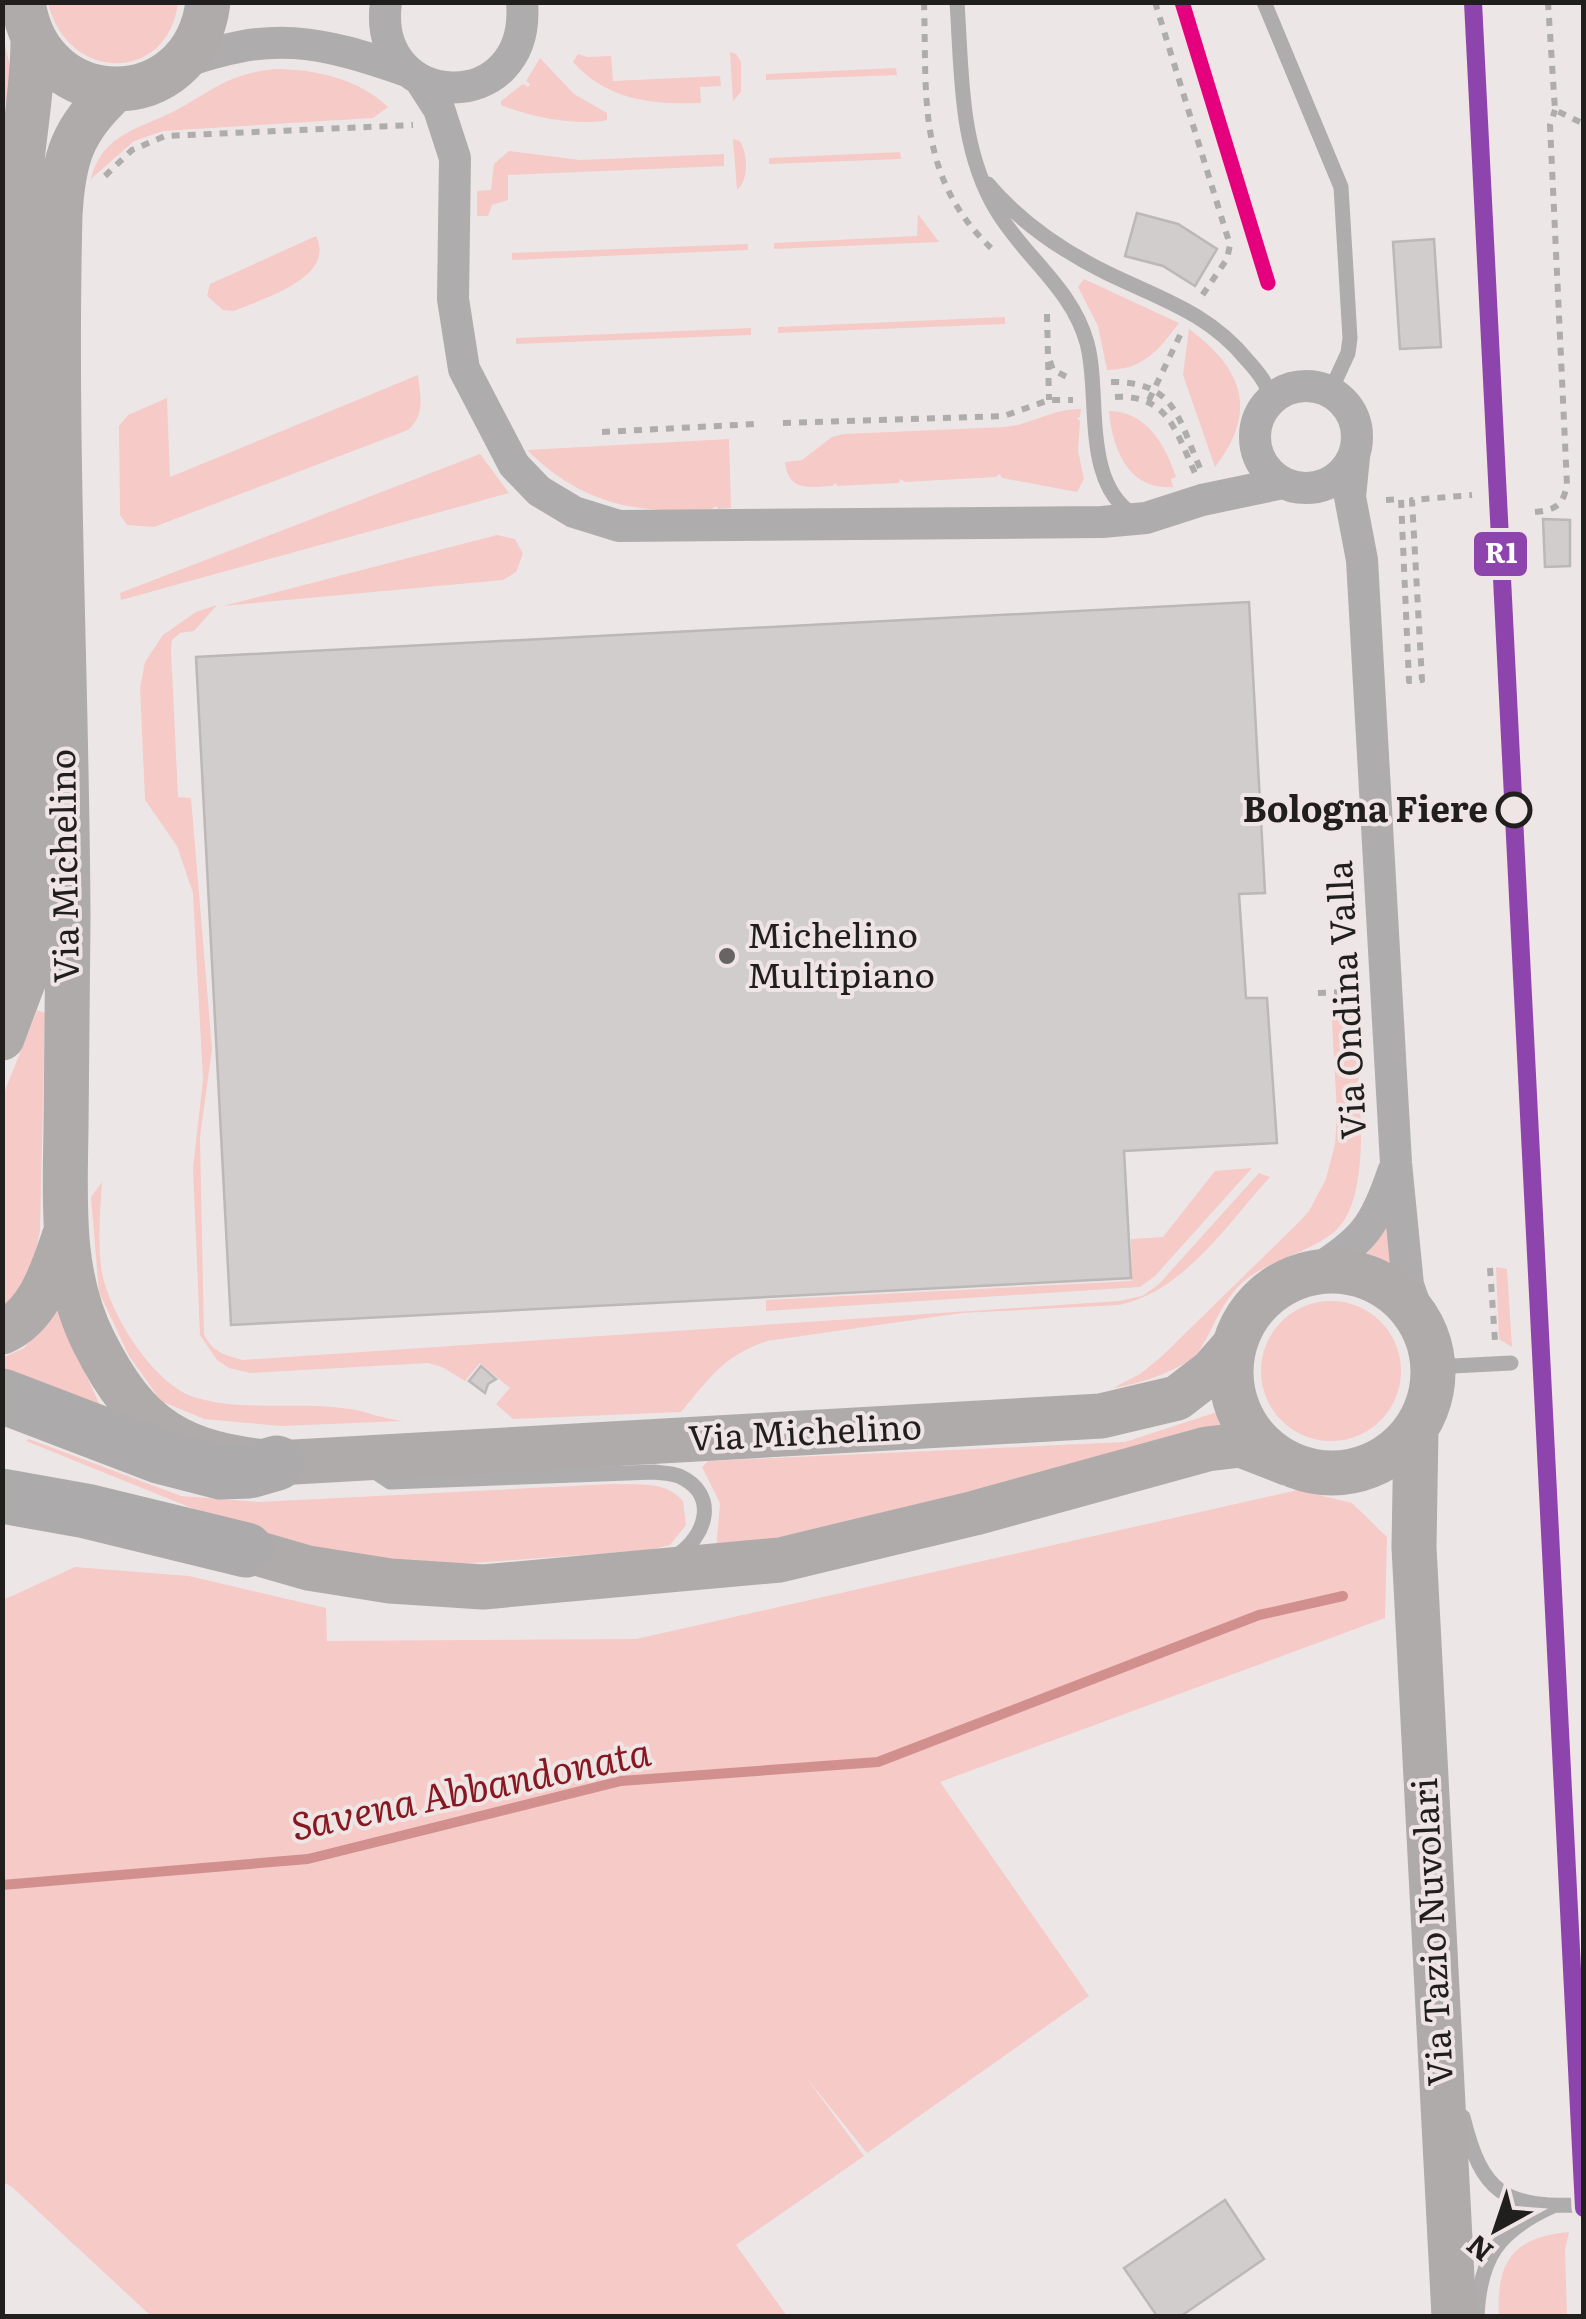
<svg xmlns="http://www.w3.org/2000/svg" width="1586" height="2319" viewBox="0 0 1586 2319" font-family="Literata,serif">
<rect width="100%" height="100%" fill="#ece7e6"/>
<path fill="#f6cac7" d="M178,2C169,83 68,84 48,3Z
M2,31L12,76L3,116H2Z
M730,52L736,54L741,62V92L733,101Z
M578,54L587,57L611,56L613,81L720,76L721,86L700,87L701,103C652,105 607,100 573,62Z
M540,58L574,94L607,113V120C580,126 533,118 501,105V101L523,84L528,87L530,84L526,81Z
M896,68L897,75L766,80V74Z
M274,69C313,69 358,78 388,107L373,118L163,131L134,141L91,179C103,131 143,129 180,108C218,87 227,75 274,69Z
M733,139L740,141C748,155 749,180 737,190Z
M509,151L580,160L724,154V166L508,175V200L492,205L488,216H477V191L491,190L494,164Z
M900,152L901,159L769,164V158Z
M918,214L939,242L774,249V243L917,236Z
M316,236C337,278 261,299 234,311L223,310L207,296L210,284Z
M748,244V250L512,260V253Z
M1084,279L1179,323C1159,350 1143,370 1107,370L1098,326L1078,287Z
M1005,317V324L778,333V327Z
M751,328V335L516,344V338Z
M1189,329C1242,368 1259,410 1215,467L1183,375Z
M418,375C420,396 426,414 408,430L154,527L127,525L120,515L119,426L128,415L167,398L170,477Z
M1081,409L1080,417L1077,418L1080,421L1078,451L1084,479L1077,492L1002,478L1000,474L996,477L905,482L900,479L899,483L837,486L836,483L832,486C810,487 788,492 785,462L802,460L832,437L844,434L1005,427C1033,424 1051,409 1081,409Z
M1109,411C1145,411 1165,443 1176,477L1171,479L1173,487C1129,491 1112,449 1109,411Z
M729,439L731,508L718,509L717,506L711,509C635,514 583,505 527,450Z
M480,454L509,493L121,600L120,593Z
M497,535L515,539L523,554L516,572L503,580L223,606Z
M217,605L194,631L180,633L172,640L171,649L178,797L191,798L212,1049L200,1137L204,1334C212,1352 225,1355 243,1360L1119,1301L1142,1296L1158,1285L1259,1173L1270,1177C1227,1224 1185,1291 1119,1305L962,1313L767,1341C722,1357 711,1377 681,1412L513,1419L496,1404L510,1388L480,1363L465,1381L442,1367L428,1363L250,1373L229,1368L217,1360L200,1335L193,1168L203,1080L193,893L177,846L145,800L140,688L145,662L163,635L196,612Z
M1352,1002C1355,1057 1379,1196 1334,1232C1304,1257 1263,1259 1236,1289C1220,1307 1213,1328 1201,1348C1189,1369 1136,1385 1113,1388L1140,1374L1161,1357L1298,1223L1309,1211L1326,1179L1335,1144L1337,1114L1331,1003Z
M37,1010L45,1013L40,1230L32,1274L2,1317V1098Z
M1252,1168L1155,1276L1140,1287L766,1311V1300L1132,1281L1131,1239L1163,1237L1215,1171Z
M102,1182C100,1210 98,1239 101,1267C107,1310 153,1386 197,1398C246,1412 300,1401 350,1409C368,1412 384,1419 403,1421L281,1426L204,1419L161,1401L129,1356L99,1292L91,1197Z
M1390,1224L1392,1271L1364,1257Z
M1496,1267L1507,1269L1512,1347L1499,1339Z
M1261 1371a70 70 0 1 1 140 0a70 70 0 1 1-140 0Z
M56,1308L103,1412L3,1383L2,1358L24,1348Z
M1217,1412L1223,1416L1226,1428L826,1536L716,1550L720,1503L702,1467L708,1461L1125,1442Z
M29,1439L181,1496L258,1502L612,1484C638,1485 665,1480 683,1501L686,1525L670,1545L649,1550L446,1565L402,1564L268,1539L26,1441Z
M1298,1490L1352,1503L1387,1537L1385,1618L940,1782L1089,1996L867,2153L805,2076L864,2156L736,2245L787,2316H151L12,2187L3,2182V1600L75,1567L189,1576L326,1608L327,1641L636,1639Z
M1569,2232L1565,2250L1567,2316H1499C1496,2260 1514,2237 1569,2232Z"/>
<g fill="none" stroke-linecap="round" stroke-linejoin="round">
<path stroke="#d1908e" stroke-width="10" d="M2,1885L308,1859L621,1781L878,1762L1259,1615L1343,1596"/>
</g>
<path fill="#d1cdcc" stroke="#bcb8b7" stroke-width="2.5" d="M1137,213L1178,224L1217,249L1195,286L1163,266L1125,256Z
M1434,239L1441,347L1400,349L1393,242Z
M1543,519L1570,520V566L1545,567Z
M1249,602L1265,893L1239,894L1246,998H1267L1277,1143L1124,1151L1131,1278L231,1325L196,657Z
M481,1366L496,1379L488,1384L485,1393L469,1381Z
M1225,2200L1264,2259L1181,2316H1157L1124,2268Z"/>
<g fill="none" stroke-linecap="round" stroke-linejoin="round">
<path stroke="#afacac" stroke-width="6" stroke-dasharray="8 8" stroke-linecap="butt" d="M924,2C927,97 916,176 991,248
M1155,2L1230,245L1227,259L1201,297
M1548,2L1555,110L1584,124
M105,176L132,150L165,136L413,125
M1047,314L1049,400
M1050,361L1053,370L1069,378
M1111,382C1175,381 1178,418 1200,468
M1115,397C1168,394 1176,432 1195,473
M1149,400L1183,329
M783,423L1004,416L1049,400H1073
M602,432L755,424
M1386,500L1401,499L1409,681L1422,680L1412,500L1472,495
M1535,512C1556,510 1563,505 1567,485L1550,125L1555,110
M1318,993L1356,992
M1490,1268L1495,1341"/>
<path stroke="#aeacac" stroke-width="15" d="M957,2C962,74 959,148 997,211C1025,258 1072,288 1087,343C1101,394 1081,483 1134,515
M1264,2L1341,187L1350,338L1348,353L1330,392
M988,184C1019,221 1061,250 1105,272C1158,298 1208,312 1247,360C1258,372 1267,383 1271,399
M1434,1367L1511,1363
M369,1468L390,1482L654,1472C662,1473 672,1473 679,1476C719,1494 707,1536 676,1556
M1463,2117C1482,2194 1504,2208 1584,2205
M1477,2316C1480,2257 1498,2231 1553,2206"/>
<path stroke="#aeacac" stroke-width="32" d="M386,2C371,113 532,119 522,2
M179,64C272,30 317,40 407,71
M421,81L439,109L455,158L453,299L464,369L514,465L539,491L574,512L619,526L1102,522L1146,518L1202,500L1283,483
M1255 437a51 51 0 1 1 102 0a51 51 0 1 1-102 0Z
M1354,457L1350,497L1362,560L1396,1163L1408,1285L1421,1322
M1315,1271C1363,1241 1375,1226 1393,1172"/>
<path stroke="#aeabaa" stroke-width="45" d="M23,2C39,118 194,118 208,2
M115,90C72,129 63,159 60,215C54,449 67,683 68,917C68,987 66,1058 66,1128C65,1201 60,1275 94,1342C138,1430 181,1455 277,1463L1101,1416L1177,1398L1212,1371L1233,1347
M2,1038L26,974V794L18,214C19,156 33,99 33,40
M1231 1372a101 101 0 1 1 202 0a101 101 0 1 1-202 0Z
M2,1332C39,1316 52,1272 64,1237
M1416,1430L1414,1547L1454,2316
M246,1550L308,1568L390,1581L483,1587L780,1560L975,1513L1207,1449L1241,1445L1287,1463"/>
<path stroke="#acaaaa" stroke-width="55" d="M2,1396L159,1456L221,1472L249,1471L277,1463
M2,1496L86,1511L246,1550"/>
<g stroke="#eee5e4" stroke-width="25">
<path id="rail-1" d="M1473,2L1584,2208"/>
</g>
<use href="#rail-1" stroke="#8e44ad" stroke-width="18"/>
<g stroke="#eee5e4" stroke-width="22">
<path id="tram-1" d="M1182,2L1268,283"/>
</g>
<use href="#tram-1" stroke="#e5007d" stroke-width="15"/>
</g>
<circle fill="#eee5e4" stroke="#211e1e" stroke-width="5" cx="1514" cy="810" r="16"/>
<circle fill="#686464" stroke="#eee5e4" stroke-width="4" cx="727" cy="956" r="10"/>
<g text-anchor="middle" stroke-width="8" stroke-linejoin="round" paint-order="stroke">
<g font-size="35" font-weight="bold" fill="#211e1e" stroke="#eee5e4" text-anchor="end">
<text x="1488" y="822">Bologna Fiere</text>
</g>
<g font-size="35" fill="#211e1e" stroke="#eee5e4">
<text transform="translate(65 866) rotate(-91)" y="12">Via Michelino</text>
<text transform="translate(1347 1000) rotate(-93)" y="12">Via Ondina Valla</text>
<text transform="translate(805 1433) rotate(-3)" y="12">Via Michelino</text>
<text transform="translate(1433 1932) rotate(-93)" y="12">Via Tazio Nuvolari</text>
</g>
<g font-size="35" fill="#211e1e" stroke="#eee5e4" text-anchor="start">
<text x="747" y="948">Michelino<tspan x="747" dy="40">Multipiano</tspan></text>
</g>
<g font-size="38" font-style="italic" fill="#871821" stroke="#eee5e4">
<text transform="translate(471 1790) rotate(-12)" y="13">Savena Abbandonata</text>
</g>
</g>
<rect stroke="#eee5e4" stroke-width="4" x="1472" y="530" width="57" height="48" rx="10" fill="#8e44ad"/>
<g font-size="28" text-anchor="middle" font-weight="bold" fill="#fff">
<text x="1501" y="563">R1</text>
</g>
<rect width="1586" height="2319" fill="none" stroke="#211e1e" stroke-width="10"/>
<g transform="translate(1496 2229) rotate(220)" stroke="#eee5e4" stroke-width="8" paint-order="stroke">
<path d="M0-8L18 38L0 25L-18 38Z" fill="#211e1e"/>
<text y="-15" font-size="28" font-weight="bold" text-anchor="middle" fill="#211e1e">N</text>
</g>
</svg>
